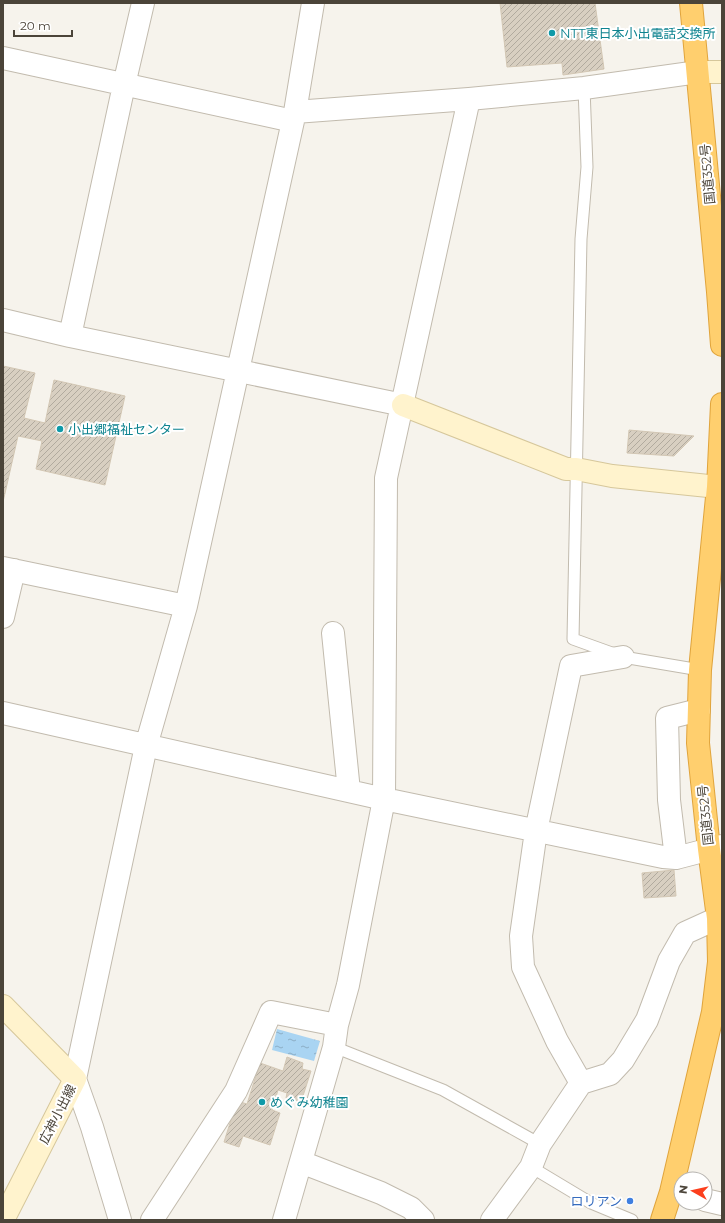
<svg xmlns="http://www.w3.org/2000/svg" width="725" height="1223" viewBox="0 0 725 1223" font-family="Montserrat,'Noto Sans JP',sans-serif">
<defs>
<pattern id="water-ripples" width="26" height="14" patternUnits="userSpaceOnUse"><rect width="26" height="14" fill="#a9d4f2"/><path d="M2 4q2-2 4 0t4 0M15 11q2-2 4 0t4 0" fill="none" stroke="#8caec5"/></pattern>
<pattern id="building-hatch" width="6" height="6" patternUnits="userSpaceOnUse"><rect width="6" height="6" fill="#d8cfc1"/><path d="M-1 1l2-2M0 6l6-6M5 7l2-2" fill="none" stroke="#b1aa9e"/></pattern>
</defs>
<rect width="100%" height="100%" fill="#f6f3ec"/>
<path fill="url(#water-ripples)" d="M277,1029L320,1041L314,1061L272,1050Z"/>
<path fill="url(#building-hatch)" stroke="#d3c7b4" d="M500,3H595L604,69L563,75L562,63L507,67Z
M3,366L35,373L24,418L45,423L54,380L125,396L105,485L36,469L42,441L18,436L3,502Z
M629,430L694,436L674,456L627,453Z
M674,870L676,896L644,898L642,873Z
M287,1057L303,1063L302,1069L311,1071L301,1102L286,1098L287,1093L278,1090L272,1110L280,1113L270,1145L243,1136L239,1147L224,1142L237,1101L247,1104L260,1063L283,1071Z"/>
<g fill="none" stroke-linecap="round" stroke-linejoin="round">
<g stroke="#c2bbae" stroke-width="13">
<path id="lane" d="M584,88L587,167L581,239L573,639L623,657L700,670
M334,1047L443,1090L540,1144
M531,1167L591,1203L632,1220"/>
</g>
<g stroke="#c2bbae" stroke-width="24">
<path id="street" d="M3,58L293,121
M295,112L469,99L584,88L698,72
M3,320L70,336L403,405
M70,336L124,85L143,3
M3,568L186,606
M3,617L14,570
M333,633L349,791
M3,713L384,799L663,857L676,858L722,846
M676,858L669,800L667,718L699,710
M581,1083L557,1041L523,967L521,936L536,831L571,666L623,657
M301,1162L381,1193L411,1208L423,1220
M705,1200L722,1204
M120,1220L92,1127L75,1079L146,746L186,606L295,112L313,3
M152,1220L236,1091L271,1012L337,1025
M284,1220L334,1047L337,1025L348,985L384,799L386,478L469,99
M492,1220L531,1167L540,1144L581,1083L610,1074L623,1060L647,1020L669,961L685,933L718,918"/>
</g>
<g stroke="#d6c79b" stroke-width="24">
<path id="secondary" d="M698,72H722
M403,405L566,469H576L612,476L718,487
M3,1006L75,1079L3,1220"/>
</g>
<g stroke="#e0a43c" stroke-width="24">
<path id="highway" d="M691,3L718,292L722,345
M662,1220L671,1192L713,1012L719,962L718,918L709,849L698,743L700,670L718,487L722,404"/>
</g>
<use href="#lane" stroke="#fff" stroke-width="11"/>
<use href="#street" stroke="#fff" stroke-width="22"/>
<use href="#secondary" stroke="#fff3cd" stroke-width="22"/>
<use href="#highway" stroke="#ffcf6e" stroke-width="22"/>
</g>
<g fill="#0f9aa8" stroke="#fff" stroke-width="1.5">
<circle cx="552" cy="33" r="4"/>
<circle cx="60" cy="429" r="4"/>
<circle cx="262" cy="1102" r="4"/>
</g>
<circle fill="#3f7fe0" stroke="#fff" stroke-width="1.5" cx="630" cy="1201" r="4"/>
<g text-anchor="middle" stroke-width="4" stroke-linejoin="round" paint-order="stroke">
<g font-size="13" fill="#0d838f" stroke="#fff" text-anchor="start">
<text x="560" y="38">NTT東日本小出電話交換所</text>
<text x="68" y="434">小出郷福祉センター</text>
<text x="270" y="1107">めぐみ幼稚園</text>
</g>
<g font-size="13" fill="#4b4439" stroke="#fff">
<text transform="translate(707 174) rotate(-95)" y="5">国道352号</text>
<text transform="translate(705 815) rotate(-96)" y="5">国道352号</text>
<text transform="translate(57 1114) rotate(-63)" y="5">広神小出線</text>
</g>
<g font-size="13" fill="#366cbe" stroke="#fff" text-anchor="end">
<text x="622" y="1206">ロリアン</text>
</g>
</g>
<rect width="725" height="1223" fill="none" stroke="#4b4439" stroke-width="8"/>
<g transform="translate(693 1191) rotate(278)"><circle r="19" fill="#ffffff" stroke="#b7b4b0"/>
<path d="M0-3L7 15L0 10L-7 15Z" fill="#fc3f1d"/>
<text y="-6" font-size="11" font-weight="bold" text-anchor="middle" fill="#4b4439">N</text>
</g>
<path d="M14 30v6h58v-6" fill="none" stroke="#4b4439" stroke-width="2"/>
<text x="20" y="30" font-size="12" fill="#4b4439" stroke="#ffffff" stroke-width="3" paint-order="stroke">20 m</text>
</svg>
